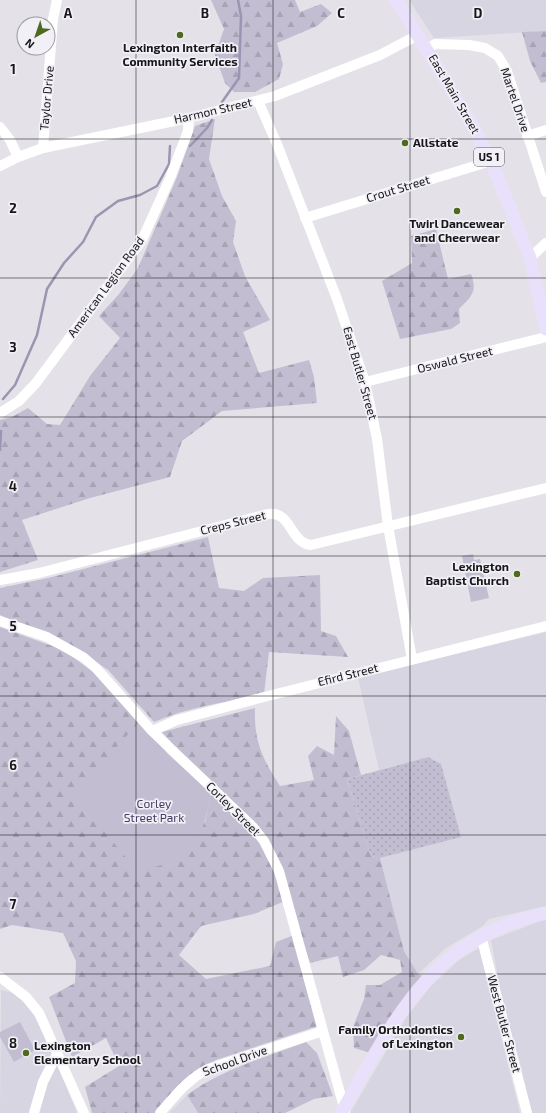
<svg xmlns="http://www.w3.org/2000/svg" width="546" height="1113" viewBox="0 0 546 1113" font-family="'Exo 2',sans-serif">
<defs>
<pattern id="grass-dots" width="8" height="8" patternUnits="userSpaceOnUse"><rect width="8" height="8" fill="#c3bdd2"/><path d="M2 2h.1M6 6h.1" fill="none" stroke="#a7a2b4" stroke-width="1.8" stroke-linecap="round"/></pattern>
<pattern id="forest-firs" width="22" height="20" patternUnits="userSpaceOnUse"><rect width="22" height="20" fill="#c3bdd2"/><path d="M5 1l3.5 6h-7zM16 11l3.5 6h-7z" fill="#a7a2b4"/></pattern>
</defs>
<rect width="100%" height="100%" fill="#e4e2e8"/>
<path fill="#d8d5e2" d="M409,0H546V31L434,38Z
M546,632V906L489,919L483,926L446,948L418,974L404,951L380,858L461,836L428,757L379,770L358,678Z
M546,919V1113H532L516,1047L511,1037L504,1010L491,940Z
M479,948L520,1113H350L405,1019L431,986L459,960Z
M1,990L14,993L31,1010L46,1037L77,1113H0Z
M187,1095L198,1113H169Z"/>
<path fill="url(#grass-dots)" d="M428,757L441,764L461,837L380,858L371,856L347,779Z"/>
<path fill="url(#forest-firs)" d="M211,0H295L300,12L321,4L332,13L317,26L277,43L283,64L279,79L255,92H234L225,83L215,55L224,29Z
M546,31V82L541,83L530,61L522,32Z
M215,119L209,159L222,196L236,221L233,242L245,276L270,320L243,332L259,373L309,360L314,377L317,403L222,411L182,441L170,477L90,498L22,520L38,560L0,572V420L12,417L28,408L47,424L60,425L90,376L120,338L99,316L119,294L138,268L177,177L195,126Z
M436,229L448,279L471,274C478,292 471,297 459,309L460,323L451,329L400,339L382,281L412,263L411,236Z
M208,537L219,588L244,591L263,578L320,575L321,631L336,636L348,657L269,652L264,694C227,702 188,707 154,722L108,670L93,660L0,615V588L48,578Z
M0,627L63,650L92,671L139,722L205,823L211,793L262,840L285,901L254,914L201,926L179,955L206,979L270,966L276,942L294,935L318,1026L216,1060L206,1066L157,1113H92L85,1087L119,1066L106,1038L72,1057L49,997L75,983L76,961L63,933L12,925L0,929Z
M255,708C254,742 262,758 280,786L314,780L308,756L317,746L334,755L336,716L349,731L361,775L347,779L371,856L380,858L404,951L418,974L427,978L374,1054L354,1048L353,1027L364,999L366,985H380L402,972L400,960L381,955L364,970L343,977L338,956L310,963L274,855L162,732Z
M306,1042L317,1053L333,1096L314,1099L285,1113H198L187,1095C222,1069 266,1057 306,1042Z"/>
<path fill="#c3bdd2" d="M473,554L474,560L480,559L489,598L471,602L462,556Z
M139,722L169,755L211,793C206,821 199,856 166,864C156,867 146,868 136,870L74,794Z
M20,1022L35,1050L14,1062L0,1037V1032Z"/>
<g fill="none" stroke-linecap="round" stroke-linejoin="round">
<path stroke="#9c94b1" stroke-width="2.5" d="M222,102L239,78L241,16L238,0
M190,146L207,128L212,120
M3,399L15,385L37,335L47,289L64,263L83,242L96,217L118,201L140,195L157,186L169,164L170,146
M0,450L1,431"/>
<path stroke="#fff" stroke-width="10" d="M427,49L435,44L469,45L485,48L498,56L507,71L546,192
M258,101L277,144L337,299L365,382L377,439L388,526L412,659
M0,127L10,140L18,157
M527,136L546,130
M43,148L53,19L57,0
M0,166L18,157L43,148L189,118L275,96L380,55L418,35
M305,218L491,161
M530,258L546,243
M365,382L546,337
M0,413L19,401L36,383L142,240L170,178L188,131L189,118
M0,580L39,573L268,514C292,511 289,542 311,545L546,488
M0,621L47,637L83,657L96,668L152,731L253,827L264,841L279,871L345,1111
M152,731L177,720L256,699L546,626
M481,936L527,1113
M0,977L26,997L39,1013L84,1113
M34,1113L43,1082L57,1054
M160,1113C175,1096 188,1079 208,1069L323,1031"/>
<path stroke="#e9e1fb" stroke-width="13" d="M396,0L472,124L491,161L530,258L546,329
M341,1113C395,1019 430,938 546,913"/>
</g>
<path fill="none" stroke="#171618" stroke-width="1" stroke-opacity="0.55" d="M136,0V1113M273,0V1113M410,0V1113M0,139H546M0,278H546M0,417H546M0,556H546M0,696H546M0,835H546M0,974H546"/>
<g fill="#4d6a1e" stroke="#f1f0f6" stroke-width="1.5">
<circle cx="180" cy="35" r="4"/>
<circle cx="405" cy="143" r="4"/>
<circle cx="457" cy="211" r="4"/>
<circle cx="517" cy="574" r="4"/>
<circle cx="461" cy="1037" r="4"/>
<circle cx="26" cy="1053" r="4"/>
</g>
<g text-anchor="middle" stroke-width="3.5" stroke-linejoin="round" paint-order="stroke">
<rect fill="#f1f0f6" stroke="#58575b" stroke-width="1" x="474" y="148" width="30" height="18" rx="3"/>
<g font-size="11" font-weight="bold" fill="#171618">
<text x="489" y="161">US 1</text>
</g>
<g font-size="12" font-weight="bold" fill="#171618" stroke="#f1f0f6">
<text x="180" y="52">Lexington Interfaith<tspan x="180" dy="14">Community Services</tspan></text>
<text x="413" y="147" text-anchor="start">Allstate</text>
<text x="457" y="228">Twirl Dancewear<tspan x="457" dy="14">and Cheerwear</tspan></text>
<text x="509" y="571" text-anchor="end">Lexington<tspan x="509" dy="14">Baptist Church</tspan></text>
<text x="453" y="1034" text-anchor="end">Family Orthodontics<tspan x="453" dy="14">of Lexington</tspan></text>
<text x="34" y="1050" text-anchor="start">Lexington<tspan x="34" dy="14">Elementary School</tspan></text>
</g>
<g font-size="12" fill="#171618" stroke="#f1f0f6">
<text transform="translate(454 94) rotate(60)" y="4">East Main Street</text>
<text transform="translate(47 98) rotate(-85)" y="4">Taylor Drive</text>
<text transform="translate(515 100) rotate(71)" y="4">Martel Drive</text>
<text transform="translate(213 111) rotate(-13)" y="4">Harmon Street</text>
<text transform="translate(398 189) rotate(-17)" y="4">Crout Street</text>
<text transform="translate(106 287) rotate(-54)" y="4">American Legion Road</text>
<text transform="translate(455 360) rotate(-14)" y="4">Oswald Street</text>
<text transform="translate(360 373) rotate(74)" y="4">East Butler Street</text>
<text transform="translate(233 523) rotate(-14)" y="4">Creps Street</text>
<text transform="translate(348 675) rotate(-14)" y="4">Efird Street</text>
<text transform="translate(233 809) rotate(45)" y="4">Corley Street</text>
<text transform="translate(504 1024) rotate(75)" y="4">West Butler Street</text>
<text transform="translate(235 1061) rotate(-20)" y="4">School Drive</text>
</g>
<g font-size="12" fill="#473964" stroke="#f1f0f6">
<text x="154" y="808">Corley<tspan x="154" dy="14">Street Park</tspan></text>
</g>
</g>
<g font-size="13" text-anchor="middle" font-weight="bold" fill="#171618" stroke="#f1f0f6" stroke-width="3.5" stroke-linejoin="round" paint-order="stroke">
<text x="68" y="18">A</text>
<text x="205" y="18">B</text>
<text x="341" y="18">C</text>
<text x="478" y="18">D</text>
<text x="13" y="74">1</text>
<text x="13" y="213">2</text>
<text x="13" y="352">3</text>
<text x="13" y="491">4</text>
<text x="13" y="631">5</text>
<text x="13" y="770">6</text>
<text x="13" y="909">7</text>
<text x="13" y="1048">8</text>
</g>
<g transform="translate(36 36) rotate(220)"><circle r="19" fill="#f1f0f6" stroke="#9a999d"/>
<path d="M0-3L7 15L0 10L-7 15Z" fill="#4d6a1e"/>
<text y="-6" font-size="11" font-weight="bold" text-anchor="middle" fill="#171618">N</text>
</g>
</svg>
